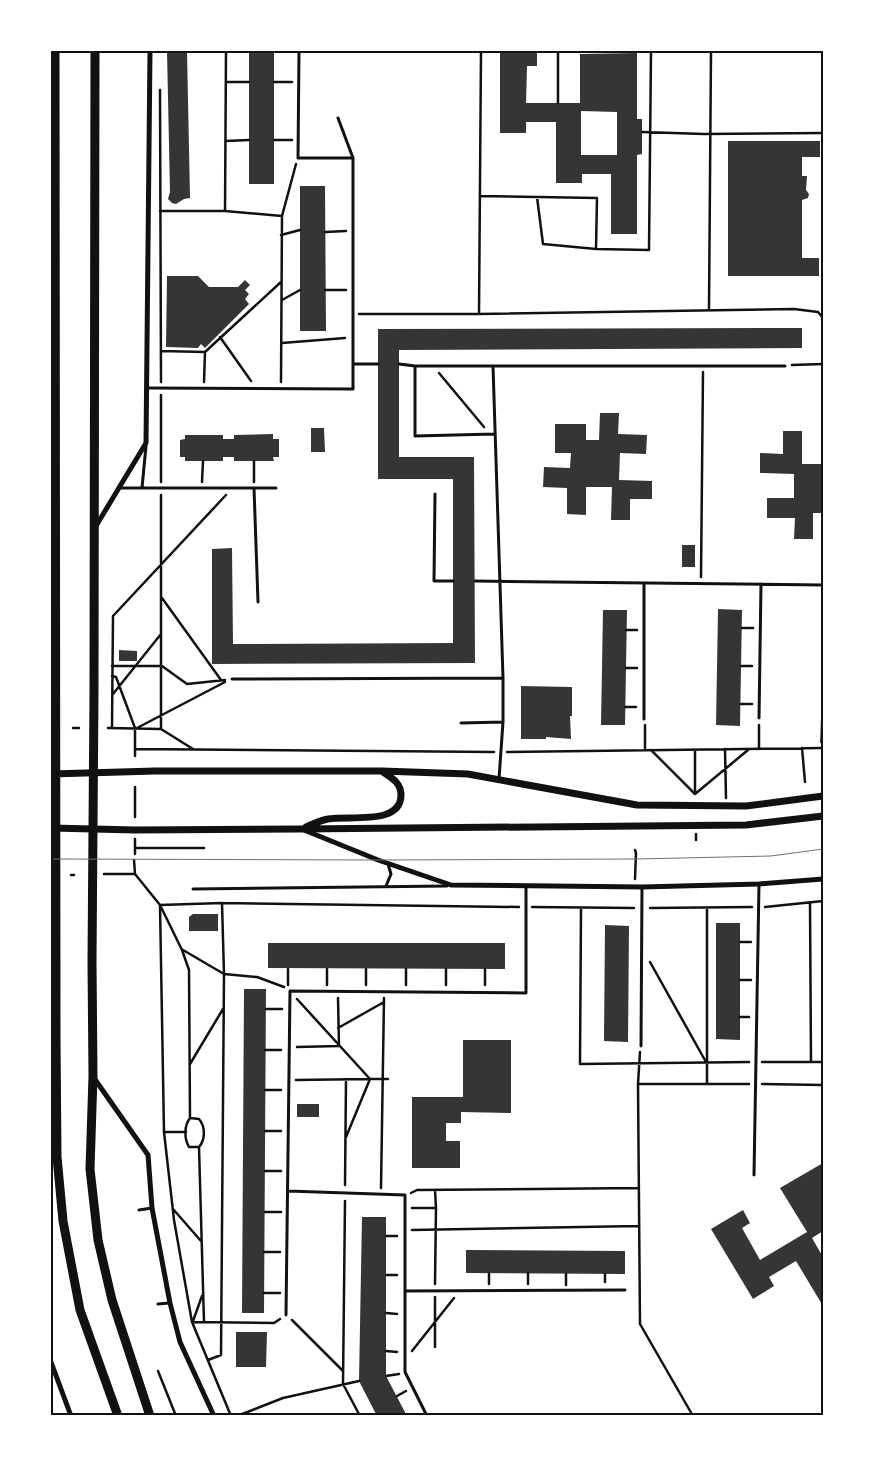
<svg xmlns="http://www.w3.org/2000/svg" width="874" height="1467" viewBox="0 0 874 1467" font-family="Lato,sans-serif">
<rect width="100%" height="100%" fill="#fff"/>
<path fill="#353535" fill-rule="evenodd" d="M167,51H187L190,198L184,199L176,204L172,203L168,199L170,192Z
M249,51H274V184H249Z
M500,53H537V66H527L526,103H580V54L637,53V119H642V154L637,155V234H611V174H582V183H556V122H526V133H500ZM581,111L617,112V155H581Z
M728,141H820V157H802V176H807L806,190L809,194L808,198L802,200V258H819V276H728Z
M300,186H325L326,331H300Z
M167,276H198L209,287H238L245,280L250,285L245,290L249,294L245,299L249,304L205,348L201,344L198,348L166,347Z
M802,328V348L399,350V457H474L475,663L212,664V549L232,548L233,644L453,643V479H378V329Z
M600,413H619L618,434L647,435L646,454L620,453L619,480L652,481V499H630V520H611L612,487H586V515L567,514V488L543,487L544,467L570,468L571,453H555V424H586V440H599Z
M311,428H324L325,452H311Z
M783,431H802V464H823V513H813V539H794L795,518H767V498H794V474L760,473V453L783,454Z
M273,434V439H279V457H273L274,461H234V457H223V461H185V457H180V440L185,439V435H223V439H234V435Z
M682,545H695V567H682Z
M718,609L742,610L740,726L716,725Z
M603,610H627L625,725H601Z
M119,650L137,651V661H119Z
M521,686L572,687V716H570L571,739L546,737V739H521Z
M821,717H823V743H820Z
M193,914H218V931H189V917Z
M716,923H740V1040L716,1039Z
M605,925L629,926L628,1042L604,1041Z
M268,943H505V969L268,968Z
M244,989H266L264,1313H242Z
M463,1040H511V1113L461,1112V1123H446V1141H460V1168H412V1097H463Z
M297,1104H319V1117H297Z
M823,1163V1231L812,1238L823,1257V1306L796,1261L769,1277L774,1286L753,1299L711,1229L743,1210L750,1223L742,1228L760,1260L807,1232L780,1188Z
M362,1217H386V1376L407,1416H377L359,1381Z
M466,1250L625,1251V1274L466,1273Z
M236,1332H267L266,1367H236Z"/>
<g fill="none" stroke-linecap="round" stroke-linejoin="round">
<path stroke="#111" stroke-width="2.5" d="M226,51L225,211L282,216L281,382
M226,82H249
M274,82H292
M160,90L161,382
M558,103V51
M642,132L704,134L823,133
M274,140H292
M226,141L249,140
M481,196L597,198L596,249
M537,197L543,244L596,249L649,250L651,51
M160,211H225
M282,216L296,164
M325,232L346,231
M281,235L300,230
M325,290H346
M282,300L300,290
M709,309L711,51
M359,314H479L794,309L818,312L823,318
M479,314L481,51
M220,337L251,381
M282,343L345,338
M161,351L205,352L281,282
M792,365L823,364
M439,373L484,427
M204,382L205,352
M161,395V482
M202,482L203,461
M254,482V461
M701,577L703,372
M162,598L221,680
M742,628H753
M626,630H637
M112,666H162L187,684L225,680
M741,666H752
M626,668H637
M112,676L116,677L135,728V756
M113,694L161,634
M741,704H752
M625,707H636
M645,725V750
M112,727L113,616L226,495
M73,728H79
M108,728L161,729V495
M137,728L225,682
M161,729L193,749
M802,748L805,782
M135,749L494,752
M725,749L726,798
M759,749V725
M651,750L695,794L748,750
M695,750V793
M507,752L823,748
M135,817V787
M696,834V840
M135,848H204
M635,850L636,853L635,879
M135,854V839
M134,860L135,874L160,905L222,903L519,907
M104,874H135
M71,875H74
M810,903L811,1062
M160,905L164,1132L174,1220L192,1322L231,1416
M161,907L182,950L189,970L190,1118
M532,907L634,908
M765,907L823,901
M581,908L580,1064L749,1062
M650,908L752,907
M707,908V1084
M740,942H751
M183,950L224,974L257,977L284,987
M650,962L706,1062
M327,969V985
M446,969V985
M485,969V985
M740,980H751
M288,985V969
M366,985V969
M406,985V969
M297,999L370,1079H388
M266,1009H282
M740,1017H749
M338,1028L384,1002
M297,1047L339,1046L338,998
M265,1050H281
M640,1052L638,1084L640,1324L693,1416
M762,1062H823
M190,1064L223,1009
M296,1080L370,1079L346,1137
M638,1084H749
M762,1084L823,1085
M265,1090H281
M190,1118L199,1119C205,1126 206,1139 199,1147H189C184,1138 184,1126 190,1118Z
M265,1131H281
M165,1132H186
M199,1147L204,1322
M265,1171H281
M345,1185L346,1079
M381,1188L384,998
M435,1190L436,1208
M411,1193L417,1190L639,1188
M345,1201L343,1384L360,1416
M412,1208H436L435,1284
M173,1209L201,1241
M265,1212H281
M412,1230L639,1226
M386,1236H397
M264,1252H280
M386,1275H397
M605,1282V1274
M489,1284V1273
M528,1284V1273
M566,1285V1274
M264,1293H280
M386,1313L397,1314
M292,1320L343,1371
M193,1321L202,1296
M192,1322L274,1323L280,1319
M435,1347V1297
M386,1351L397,1352
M412,1351L454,1298
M208,1360L221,1355L224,974L222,903
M158,1371L176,1416
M386,1376L399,1374
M397,1396L406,1391
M237,1416L283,1398L359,1381"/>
<path stroke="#111" stroke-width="3" d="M338,118L353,158
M353,364H378
M399,364L415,366
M493,366H415V436L494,434
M147,388L353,389V158H298L299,51
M119,488H276
M142,488L146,446
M254,488L258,602
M435,494L434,581H453
M475,581L823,585
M644,583V719
M232,679L503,678
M759,718L761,584
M461,723L503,722
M499,779L503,722V678L493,366H785
M386,886L391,874L388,864
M193,889L447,886
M641,1046L642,887
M754,1175L759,884
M288,1191L405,1195V1372L427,1416
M139,1210L152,1208
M405,1291L625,1290
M158,1304L169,1303
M286,1315L290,991L526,993V886"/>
<path stroke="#111" stroke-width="5" d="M96,526L146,443L150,51
M304,830L378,860L451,885L642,887L759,884L823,879
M94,1078L148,1155L152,1208L170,1303L180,1342L214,1416
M51,1362L71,1416"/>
<path stroke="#111" stroke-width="7" d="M51,774L155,771H382L468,774L637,805L746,806L823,796
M306,827C313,824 321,820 328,819C348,815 401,826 401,795C401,783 392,778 383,772
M51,828L135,830L301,829L746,825L823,816"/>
<path stroke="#111" stroke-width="9" d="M55,51L56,1037L57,1157L63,1221L80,1310L118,1416
M95,51L94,693L92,962L93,1076L90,1169L98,1240L112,1300L150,1416"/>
<path stroke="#707070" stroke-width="1" d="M51,859L378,860L636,859L771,856L823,849"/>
</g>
<rect width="874" height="1467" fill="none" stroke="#ffffff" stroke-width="105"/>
<rect x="52" y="52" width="770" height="1362" fill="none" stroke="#111" stroke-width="2"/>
</svg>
